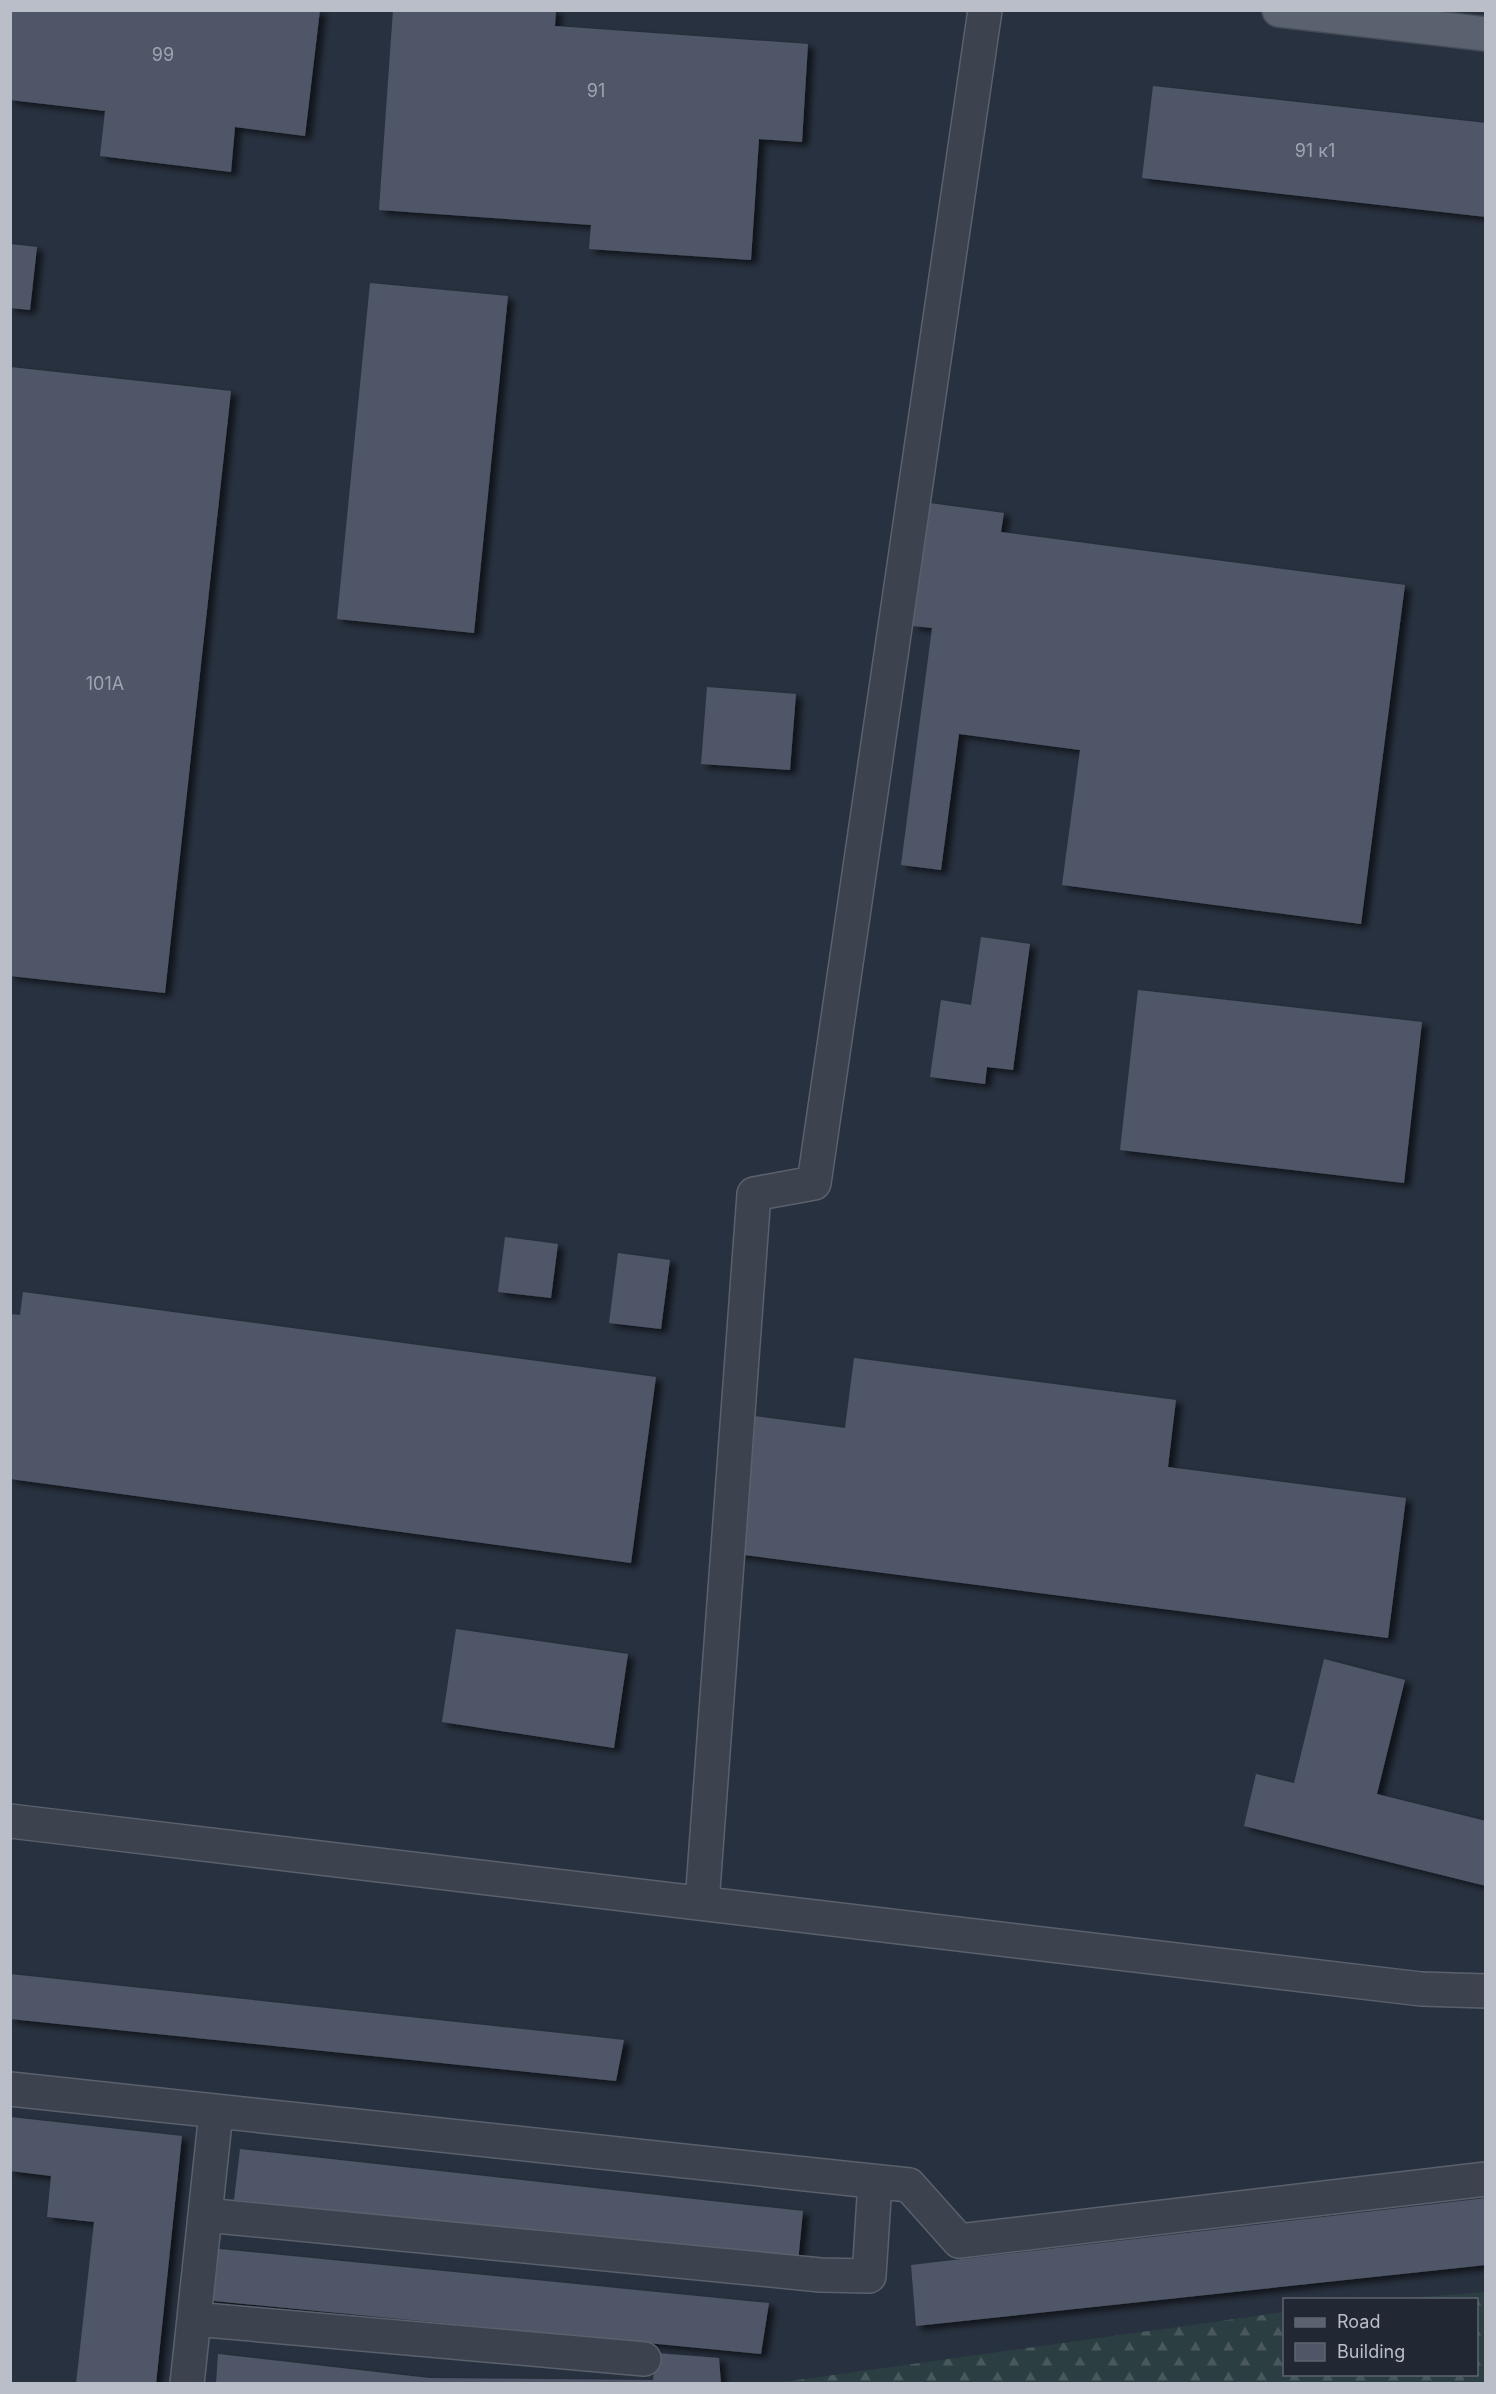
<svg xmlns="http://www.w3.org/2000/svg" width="1496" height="2394" viewBox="0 0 1496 2394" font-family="Inter,sans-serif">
<defs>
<pattern id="forest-firs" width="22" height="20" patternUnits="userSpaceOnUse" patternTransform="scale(1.5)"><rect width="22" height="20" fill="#2b3e41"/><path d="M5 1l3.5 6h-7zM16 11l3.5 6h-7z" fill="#48585b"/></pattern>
<filter id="shadow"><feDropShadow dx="6" dy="4" stdDeviation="3" flood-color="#0009"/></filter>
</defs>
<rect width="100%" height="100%" fill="#28313f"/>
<path fill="url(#forest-firs)" d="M1485,2292V2383H776L1284,2312V2374H1476V2300L1394,2299Z"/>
<path fill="#4f5767" filter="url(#shadow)" d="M10,10H320L305,136L235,127L231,172L100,156L105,111L10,100Z
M393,10H556L555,26L808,44L802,142L759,139L751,260L589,249L591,225L379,210Z
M1153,86L1486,123V217L1142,178Z
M10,244L37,247L30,310L10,308Z
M370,283L508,296L474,633L337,619Z
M10,367L231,391L165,993L10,976Z
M929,503L1004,513L1001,532L1405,585L1361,924L1062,885L1080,750L959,734L941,870L901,865L932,628L913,626Z
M707,687L796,694L790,770L701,764Z
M981,937L1030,944L1013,1070L987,1067L985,1084L930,1077L941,1000L971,1005Z
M1138,990L1422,1022L1404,1183L1120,1150Z
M505,1237L558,1244L551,1298L498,1292Z
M618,1253L670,1260L661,1329L609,1323Z
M23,1292L656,1377L631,1563L10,1479V1314L20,1315Z
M854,1358L1176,1400L1168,1467L1406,1498L1388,1638L736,1554L754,1416L845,1428Z
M456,1629L628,1654L614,1748L442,1722Z
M1324,1659L1405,1680L1377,1794L1486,1821V1886L1244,1826L1256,1774L1294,1783Z
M10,1974L624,2040L616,2081L10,2019Z
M10,2117L182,2136L156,2384H76L94,2222L47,2217L51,2176L10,2171Z
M240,2149L803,2211L798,2262L234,2200Z
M1486,2198V2265L916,2326L911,2265Z
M209,2248L769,2303L761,2354L204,2300Z
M656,2353L719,2358L721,2384H216L218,2354L429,2378L653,2380Z"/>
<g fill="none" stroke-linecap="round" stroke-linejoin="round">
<g stroke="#5a616c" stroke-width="36">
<path id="minor" d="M10,1821L1421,1989L1486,1991
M702,1903L754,1194L814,1183L985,10
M10,2089L909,2185L959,2241L1486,2179
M205,2215L821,2275L869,2276L875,2182
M194,2319L644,2359
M187,2384L216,2112"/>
</g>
<g stroke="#464c58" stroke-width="36">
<path id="major" d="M1279,10L1486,34"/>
</g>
<use href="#minor" stroke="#3c434f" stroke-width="33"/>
<use href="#major" stroke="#5b626f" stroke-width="33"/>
</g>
<g text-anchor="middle" stroke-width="5" stroke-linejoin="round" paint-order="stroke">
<g font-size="18" fill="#9ea4b0">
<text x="163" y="61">99</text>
<text x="596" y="97">91</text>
<text x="1315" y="157">91 к1</text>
<text x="105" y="690">101А</text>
</g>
</g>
<rect width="1496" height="2394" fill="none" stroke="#b9bec9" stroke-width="24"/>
<rect x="1283" y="2298" width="195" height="78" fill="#212834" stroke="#5e6470" stroke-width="1.5"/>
<rect x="1295" y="2318" width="30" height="9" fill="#5b626f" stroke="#5e6470" stroke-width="1.5"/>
<text x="1337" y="2328" font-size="18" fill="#b9bec9">Road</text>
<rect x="1295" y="2343" width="30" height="18" fill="#4f5767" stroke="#5e6470" stroke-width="1.5"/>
<text x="1337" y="2358" font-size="18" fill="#b9bec9">Building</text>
</svg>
